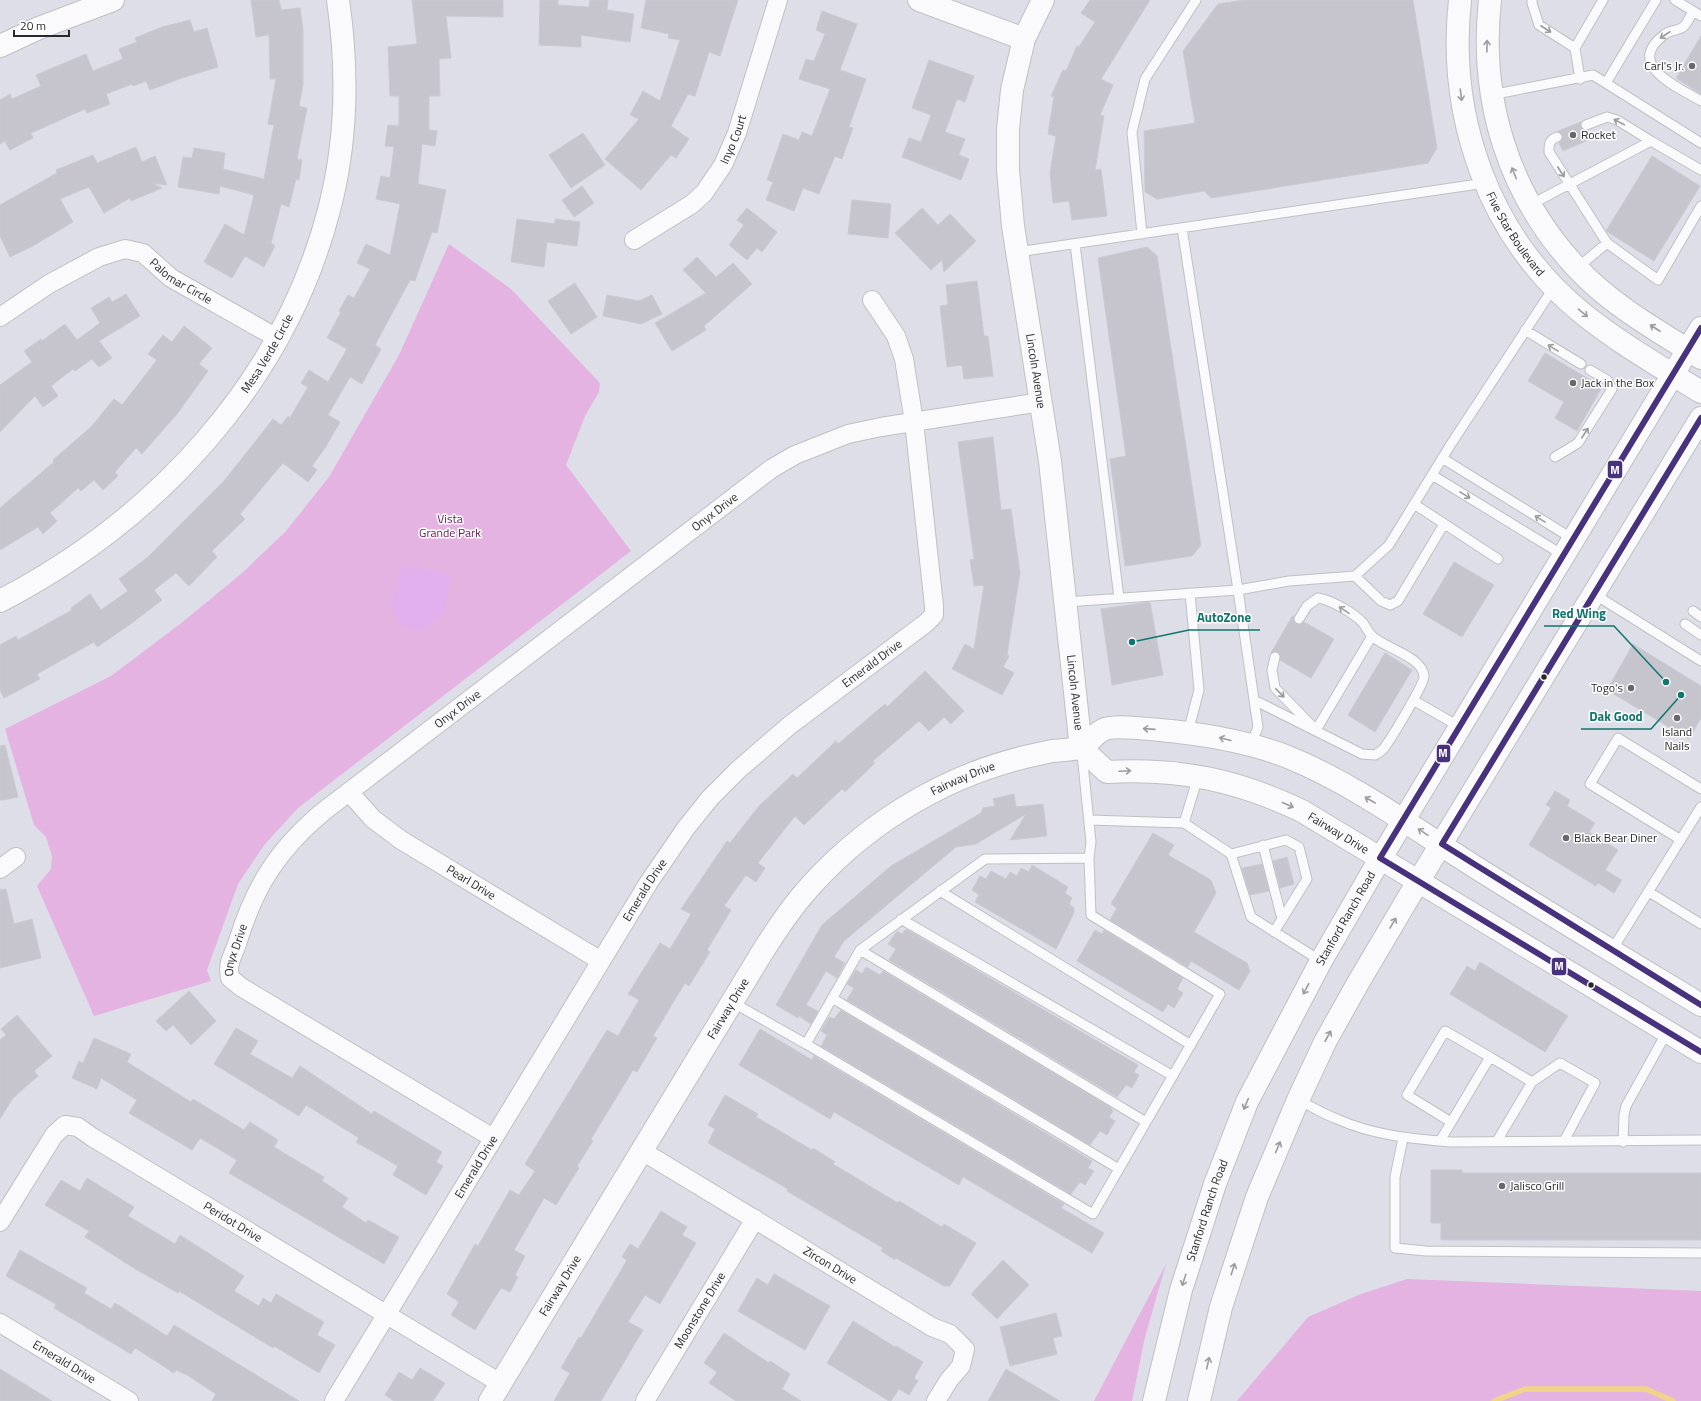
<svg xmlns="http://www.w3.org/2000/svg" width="1701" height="1401" viewBox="0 0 1701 1401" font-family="'Titillium Web',sans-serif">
<rect width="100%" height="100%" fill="#dedee8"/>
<path fill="#e4b3e2" d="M449,244L511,289L600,383L599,392L585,416L566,465L631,551L298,808L265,844L238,884L207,970L211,981L94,1016L37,886L51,869L52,856L46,837L34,825L5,729L111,676L180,624L241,574L286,531L329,477L399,355Z
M1166,1264L1145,1337L1132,1401H1094Z
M1407,1279L1701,1291V1401H1237L1308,1317L1361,1294Z"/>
<path fill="#e2b0ed" d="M401,565L451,574L444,615L440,614C436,627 415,637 403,625C399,621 396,614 392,609Z"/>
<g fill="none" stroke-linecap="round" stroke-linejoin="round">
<path stroke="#f1d48a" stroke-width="5.5" d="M1494,1401L1525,1389H1646L1673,1401"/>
</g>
<path fill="#c6c5cd" stroke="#cacad3" d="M251,0H279L281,10L300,8L303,29V84L299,106L307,108L297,159L302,160L299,180L296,179L289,207L281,204L271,243L275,246L264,267L245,256L232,278L204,262L225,224L244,235L254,195L220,186L219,194L178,187L183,157L192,158L194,148L225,153L223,169L264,179L274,125L268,124L276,79H270L269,35L256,37Z
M412,0H503V17L446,16L451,58L439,59L440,96H429V130L437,131L435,146L422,144L418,184L446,190L437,233L432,232L415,281L410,280L375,345L381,349L362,384L350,377L328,415L340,422L325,448L312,466L317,470L308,482L283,463L240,514L245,519L212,551L217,557L189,586L176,573L154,590L162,600L132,623L97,647L94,642L37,674L40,679L4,698L0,690V645L16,636L18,640L72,610L71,608L90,594L101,610L128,591L119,579L148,557L224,481L273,419L281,425L288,416L290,418L308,387L301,383L309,370L328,382L347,349L327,338L341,312L339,311L348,295L354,298L370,269L357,263L366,244L390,255L400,204L376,199L381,176L390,178L394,147L385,146L388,125L399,126V96H390L388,47L417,44Z
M540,0H558V5L589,7L590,0H608L607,10L634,14L630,42L581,35V47L539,45Z
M646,0H738L720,56L709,52L695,96L688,94L671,126L689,139L676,158L671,155L641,190L605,159L639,119L630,115L643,91L660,101L680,40L668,38L669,34L641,28Z
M1090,0H1150L1101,79L1113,85L1100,115L1104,116L1095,170L1101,169L1107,216L1072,220L1069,201L1053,203L1050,173L1056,136L1048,134L1054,97L1051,96L1063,70L1066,71L1077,46L1079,47L1095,22L1081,13Z
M1244,0H1413L1437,148L1428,163L1211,198L1204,191L1157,199L1145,192L1144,131L1195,123L1183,51L1218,4Z
M822,11L857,24L840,70L866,79L849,127L853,128L842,159L835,156L819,194L803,188L794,211L766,200L773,182L767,180L783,134L799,140L802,132L812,136L830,89L799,79L806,59L814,61L825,34L816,30Z
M190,20L194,32L207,28L218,67L182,78L150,90L146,81L133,86L132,84L106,94L110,104L87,113L85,109L31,133L33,138L10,150L5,141L0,144V100L10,94L12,99L41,86L36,75L86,54L93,71L123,59L119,49L137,42L135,38L162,27Z
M1701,36V94L1676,78Z
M929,60L974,76L965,102L957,99L945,132L965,139L959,155L969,159L961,180L902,157L909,138L921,142L931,115L912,108Z
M1581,122V127L1588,131L1591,139L1563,151L1559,143L1562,140L1563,135L1558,131Z
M583,133L605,165L571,188L549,155Z
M136,147L142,162L155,156L167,185L152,183L162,188L131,201L130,198L104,213L89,187L60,199L73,222L31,247L10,257L0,236V205L57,173L56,170L93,155L97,163Z
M1652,156L1700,186L1654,261L1606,231Z
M582,186L594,203L574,217L562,200Z
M852,200L891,204L888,238L848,234Z
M747,208L777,232L762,252L757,248L747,260L729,245L744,225L737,220Z
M922,208L938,225L950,214L976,241L944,272L942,260L931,270L895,233Z
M517,219L555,224V219L580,222L577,246L547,242L544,267L511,262Z
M1147,247L1157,256L1201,545L1192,556L1125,566L1110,459L1126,456L1098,258Z
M697,257L716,277L733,263L752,284L704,326L706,330L672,351L655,323L706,293L683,270Z
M977,281L984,336H988L993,376L964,379L962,365L947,367L940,306L948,305L946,285Z
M575,283L597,317L571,334L548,301Z
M126,294L140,316L99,341L112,358L99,367L92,359L75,371L73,369L51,386L58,396L43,407L35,396L0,432V385L32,362L24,351L41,339L42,341L65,324L77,340L100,323L91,308L109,297L112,302Z
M607,295L639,301L652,295L662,314L641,324L603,316Z
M184,326L212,348L199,364L208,371L177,414L142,454L136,448L115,472L118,476L103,490L94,480L81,491L78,488L50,513L57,521L43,534L38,527L0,550V508L54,462L53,460L91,427L114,399L122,405L157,360L148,354L163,335L172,342Z
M1545,353L1602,387L1577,431L1555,418L1564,402L1528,381Z
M993,437L1001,510L1011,509L1020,573L1007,655L1009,656L1003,667L1014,673L1002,695L952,669L965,644L974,649L984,585L974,586L970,560L974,559L958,442Z
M1454,562L1494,585L1462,637L1423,614Z
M1150,602L1163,675L1112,685L1101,609Z
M1293,615L1294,621L1296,624H1301L1304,622L1334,639L1311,678L1280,660L1279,652L1271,653Z
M1633,644L1701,686V718L1689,739L1607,690Z
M1385,653L1412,670L1375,732L1348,715Z
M925,671L964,711L951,724L944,717L929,731L919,721L873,761L875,763L845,792L842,789L804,825L795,816L758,863L765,868L756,882L746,875L724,906L731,910L707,950L710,952L689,986L685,983L653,1036L657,1038L637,1072L633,1070L591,1139L593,1141L577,1166L579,1168L556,1205L544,1198L514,1250L525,1256L515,1275L518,1277L510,1292L501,1288L475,1330L451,1315L459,1302L447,1294L475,1244L478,1246L510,1190L519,1195L535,1171L525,1164L607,1030L618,1036L639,1000L628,994L660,943L670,949L691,914L681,909L727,841L730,843L759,806L793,774L797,778L836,741L838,744L885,704L887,707Z
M5,745L18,797L4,800H0V746Z
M1555,791L1570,800L1567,806L1595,823L1589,832L1618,850L1605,870L1622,880L1614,893L1598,883L1596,886L1529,845L1551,808L1546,805Z
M1014,794L1016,807L1043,804L1047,836L1010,840L1026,814L976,844L956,847L844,941L834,957L845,963L837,978L826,971L806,1005L818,1011L811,1024L799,1016L798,1018L776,1005L822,925L891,866L981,813L983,808L995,806L993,799Z
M1153,833L1174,845L1168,855L1211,880L1216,893L1194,932L1247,963L1250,971L1239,990L1191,961L1188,967L1110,920L1117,908L1111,904Z
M1287,857L1294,884L1280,888L1273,861Z
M1262,864L1269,891L1250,895L1242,868Z
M1032,865L1068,887L1065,893L1072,898L1069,904L1074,908V913L1056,949L975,902L979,895L972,890L980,876L986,879L991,871L1006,879L1010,872L1017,876L1021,868L1029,872Z
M6,889L14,924L32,919L41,958L0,968V890Z
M906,929L1138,1065L1134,1072L1139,1075L1132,1088L1126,1085L1117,1097L889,960L896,949L888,944L897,931L902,934Z
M1095,930L1102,934L1104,930L1183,978L1177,989L1183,993L1174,1008L1168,1004L1163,1012L1077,961Z
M1480,962L1568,1016L1545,1052L1450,994L1467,966L1475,971Z
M866,967L880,975L883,971L1110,1107L1113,1111L1109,1117L1115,1121L1107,1135L1100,1131L1090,1145L847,1000L854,988L847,984L856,970L862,974Z
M189,991L216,1021L191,1045L173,1025L166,1031L156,1021Z
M841,1010L1092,1161L1088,1168L1094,1171L1085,1185L1080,1182L1071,1194L821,1046L827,1035L821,1031L829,1017L834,1019Z
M17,1015L52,1056L34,1071L38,1076L13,1098L0,1119V1040L6,1035L1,1029Z
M236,1028L258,1041L250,1054L292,1078L300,1066L372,1114L374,1111L442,1152L436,1162L443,1166L426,1195L393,1175L398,1166L356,1142L359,1138L306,1105L299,1116L214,1064Z
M760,1029L812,1060L814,1056L1064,1204L1061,1208L1104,1233L1092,1253L963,1177L959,1185L834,1112L830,1119L739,1065Z
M94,1038L131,1054L127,1062L191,1102L193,1099L244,1130L250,1122L278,1140L274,1147L324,1177L322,1181L348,1198L342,1207L366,1223L368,1220L399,1237L384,1264L229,1173L237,1160L200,1138L192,1150L129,1113L137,1100L101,1078L97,1089L72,1078L79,1061L83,1063Z
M725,1095L758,1114L756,1117L812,1150L813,1148L835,1162L833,1164L898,1203L899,1201L942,1227L944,1224L976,1243L950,1286H944L896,1258L895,1260L881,1251L883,1248L787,1191L788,1189L708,1143L715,1129L708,1125Z
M1431,1170H1462V1173H1701V1240H1441V1223H1431Z
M87,1178L134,1207L128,1216L175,1244L180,1235L244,1276L234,1291L259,1306L263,1298L271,1303L276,1294L324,1322L317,1335L335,1345L319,1373L274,1346L273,1348L179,1291L178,1293L137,1270L85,1237L89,1231L45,1205L61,1180L80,1191Z
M661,1211L687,1227L682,1235L696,1243L660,1304L645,1295L628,1322L643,1330L601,1401H554L570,1373L561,1368L579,1337L581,1338L627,1260L622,1257L630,1244L638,1249Z
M20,1250L87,1288L84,1293L111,1309L115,1303L167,1336L174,1325L299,1401H212L216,1394L187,1375L176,1370L174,1373L135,1348L131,1354L54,1308L56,1304L6,1276Z
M1003,1260L1029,1285L997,1319L971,1294Z
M774,1274L830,1306L805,1350L738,1311L757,1278L768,1285Z
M1056,1313L1062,1336L1053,1338L1057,1354L1010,1366L1000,1327Z
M853,1321L895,1347L896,1346L923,1362L914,1378L918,1381L909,1395L899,1389L891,1401H889L827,1363Z
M724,1333L769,1363L770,1361L790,1374L782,1389L801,1401H736L709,1383L717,1372L704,1363Z
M420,1368L445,1383L433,1401H394L385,1395L399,1372L412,1380Z
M0,1369L52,1401H0Z
M1006,1369L1060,1401H988Z"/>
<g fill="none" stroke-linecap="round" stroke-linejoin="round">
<g stroke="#bfc0c1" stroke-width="11">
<path id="lane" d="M1532,0V3L1539,25L1575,48
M1675,0L1701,16
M1693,11C1690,16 1688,23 1683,27C1678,31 1669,30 1664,35C1624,65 1678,87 1701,101
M1580,79L1575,48L1603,0
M1606,83L1656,0
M1491,95L1593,75L1701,143
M1586,125L1607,117L1617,120L1651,141
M1557,137C1549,140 1549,144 1549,152L1607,243L1658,280L1701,206
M1530,205L1651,141L1701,170
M1142,234L1132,132L1145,79L1196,0
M1075,244L1119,598
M1018,252L1485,183
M1577,268L1607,243
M1525,330L1581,364
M1555,457L1578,443L1612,389L1607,380L1590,370
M1442,458L1573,539
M1432,475L1563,555
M1414,504L1498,559
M1355,576L1381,601L1390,605L1398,601L1444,524
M1594,594L1701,661
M1066,602L1238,590L1182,228
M1693,611L1701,617
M1685,624L1701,635
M1275,657L1272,670L1275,688L1316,730L1372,636
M1254,700L1362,754L1375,755C1379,753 1381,752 1384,748C1391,739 1425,683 1424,676C1422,656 1384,648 1372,636C1368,632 1366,627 1363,623C1354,613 1331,600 1318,598L1307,606L1299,619
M1413,700L1460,727
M1188,732L1199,690L1190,593
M1251,745L1258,727L1238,590L1289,581L1355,576L1389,545L1451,444L1554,287
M1089,820L1184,823L1231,854L1251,917L1321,961
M1184,823L1198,777
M1681,840L1590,784L1618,738L1701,789
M1263,845L1282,919
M1231,854L1286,840L1299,847L1307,879L1274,932
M940,891L1191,1045
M1649,892L1701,924
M901,919L1173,1076
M860,950L1146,1122
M1612,950L1701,807
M832,998L1119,1169
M732,1002L806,1044L860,950L985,859L1089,858L1091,842L1082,754
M806,1044L1093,1214L1220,994L1091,915L1089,858
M1298,1100C1311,1106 1323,1114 1337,1119C1372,1135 1413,1139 1451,1142L1701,1140
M1451,1122L1407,1095L1445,1031L1490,1057
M1403,1138L1395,1177V1248L1426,1251L1701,1253
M1440,1141L1490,1057L1532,1082
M1497,1141L1532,1082L1560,1063L1595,1083L1564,1141
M1623,1142L1624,1115L1626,1106L1667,1032"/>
</g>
<g stroke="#bfc0c1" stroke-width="20">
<g id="street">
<path id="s1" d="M634,240L692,204L704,193L723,165L737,133L778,0"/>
<path id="s2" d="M0,317L49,284L99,257L125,249L143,253L171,278L277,338"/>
<path id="s3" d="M349,792L373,819L401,840L601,961"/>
<path d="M0,869L16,857"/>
<path id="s4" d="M493,1138L241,987L230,978C227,963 232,958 237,944C254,887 278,849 324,811L771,469L795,455L848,434L881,427L1041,402"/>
<path id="s5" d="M642,1151L932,1327L950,1334L965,1349L961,1366L949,1380L936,1401"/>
<path id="s6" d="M0,1222L54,1135L65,1125L78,1127L92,1137L500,1383"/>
<path id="s7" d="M0,1323L129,1401"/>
<path id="s8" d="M334,1401L649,882L686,828L710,798L738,770L790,725L926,623L934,615V606L914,422L904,359L896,336L872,300"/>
<path id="s9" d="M645,1401L755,1219"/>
</g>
</g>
<g stroke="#bfc0c1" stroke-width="24">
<g id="secondary">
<path d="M919,0L1024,39"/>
<path id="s10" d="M1043,0L1024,39L1012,90L1008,129V170L1013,226L1050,461L1081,748"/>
<path id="s11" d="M1460,0C1447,118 1489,237 1582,313C1619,343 1661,367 1701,392"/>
<path d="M1490,0C1479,99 1508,194 1576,267C1611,305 1658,331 1701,358"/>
<path d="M0,46L39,28L113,0"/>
<path id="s12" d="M0,601C156,520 284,383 329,210C347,142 348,69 338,0"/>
<path id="s13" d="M1081,748L1107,772C1180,768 1237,780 1302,811L1701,1052"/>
<path id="s14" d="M490,1401L763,951C775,932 787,914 801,897C858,829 938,778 1025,757C1034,755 1043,753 1052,751C1061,750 1070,750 1079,748C1089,745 1095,732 1105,729C1115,725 1148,729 1160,730C1204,734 1247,741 1288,757C1354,784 1412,827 1472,865C1548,913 1625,959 1701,1005"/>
<path id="s15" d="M1154,1401L1181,1290L1215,1184L1247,1102L1321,961L1373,871L1701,328"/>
<path d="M1199,1401L1221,1307L1257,1197L1298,1100L1325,1042L1358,983L1410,895L1701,418"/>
</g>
</g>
<use href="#lane" stroke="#fafafc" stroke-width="9"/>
<use href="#street" stroke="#fafafc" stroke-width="18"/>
<use href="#secondary" stroke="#fafafc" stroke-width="22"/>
<g stroke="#fff" stroke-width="9">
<path id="bus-1" d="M1701,328L1380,858L1701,1052
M1701,418L1442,844L1701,1005"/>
</g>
<use href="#bus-1" stroke="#48327e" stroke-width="6"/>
</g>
<defs><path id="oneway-shaft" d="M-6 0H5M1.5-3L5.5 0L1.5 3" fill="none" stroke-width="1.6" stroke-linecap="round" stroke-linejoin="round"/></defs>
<g stroke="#9c9c9d">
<use href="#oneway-shaft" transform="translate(1546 29) rotate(33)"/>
<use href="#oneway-shaft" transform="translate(1665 35) rotate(147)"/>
<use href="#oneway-shaft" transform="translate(1487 46) rotate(-89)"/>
<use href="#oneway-shaft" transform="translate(1461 95) rotate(83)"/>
<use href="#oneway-shaft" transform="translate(1619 122) rotate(-152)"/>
<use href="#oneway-shaft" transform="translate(1561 172) rotate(57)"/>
<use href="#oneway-shaft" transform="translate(1514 173) rotate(-112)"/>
<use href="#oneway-shaft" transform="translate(1583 313) rotate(40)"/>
<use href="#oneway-shaft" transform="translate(1655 328) rotate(-147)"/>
<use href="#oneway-shaft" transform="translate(1553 348) rotate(-149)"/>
<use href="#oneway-shaft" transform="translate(1585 433) rotate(-57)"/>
<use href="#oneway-shaft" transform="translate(1465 495) rotate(31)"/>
<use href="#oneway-shaft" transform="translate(1540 519) rotate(-148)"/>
<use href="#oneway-shaft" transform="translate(1344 610) rotate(-146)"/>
<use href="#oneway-shaft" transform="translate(1280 693) rotate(46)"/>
<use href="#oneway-shaft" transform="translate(1149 729) rotate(-176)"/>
<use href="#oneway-shaft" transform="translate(1225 739) rotate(-166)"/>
<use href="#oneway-shaft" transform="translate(1125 771) rotate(-3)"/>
<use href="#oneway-shaft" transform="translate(1370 800) rotate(-150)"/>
<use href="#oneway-shaft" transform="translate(1288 805) rotate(24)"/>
<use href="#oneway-shaft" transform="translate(1423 832) rotate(-146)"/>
<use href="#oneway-shaft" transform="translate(1393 923) rotate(-59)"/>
<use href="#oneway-shaft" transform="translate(1306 989) rotate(118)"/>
<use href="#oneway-shaft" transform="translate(1328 1036) rotate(-61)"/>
<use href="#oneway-shaft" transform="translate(1246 1104) rotate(113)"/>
<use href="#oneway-shaft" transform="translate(1278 1147) rotate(-67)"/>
<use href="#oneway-shaft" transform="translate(1233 1269) rotate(-72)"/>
<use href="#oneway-shaft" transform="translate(1184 1280) rotate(108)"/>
<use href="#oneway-shaft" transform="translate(1208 1363) rotate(-77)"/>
</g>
<g fill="#68686c" stroke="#fff" stroke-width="1.5">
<circle cx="1692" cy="66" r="4"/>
<circle cx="1573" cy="135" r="4"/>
<circle cx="1573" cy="383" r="4"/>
<circle cx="1631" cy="688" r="4"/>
<circle cx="1677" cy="718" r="4"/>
<circle cx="1566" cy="838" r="4"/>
<circle cx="1502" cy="1186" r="4"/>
</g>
<g fill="#292929" stroke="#fff" stroke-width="1.5">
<circle cx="1544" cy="677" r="3.5"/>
<circle cx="1591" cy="985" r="3.5"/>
</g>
<g text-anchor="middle" stroke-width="3" stroke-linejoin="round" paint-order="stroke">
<g font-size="12" fill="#292929" stroke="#fff" text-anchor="start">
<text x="1684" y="70" text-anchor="end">Carl's Jr.</text>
<text x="1581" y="139">Rocket</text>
<text x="1581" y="387">Jack in the Box</text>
<text x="1623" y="692" text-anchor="end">Togo's</text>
<text x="1677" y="736" text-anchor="middle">Island<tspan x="1677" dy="14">Nails</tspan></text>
<text x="1574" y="842">Black Bear Diner</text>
<text x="1510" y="1190">Jalisco Grill</text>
</g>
<g font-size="12" fill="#292929" stroke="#fff">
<text dy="4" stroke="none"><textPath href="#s1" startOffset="146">Inyo Court</textPath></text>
<text dy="4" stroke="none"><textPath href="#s11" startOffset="246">Five Star Boulevard</textPath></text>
<text dy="4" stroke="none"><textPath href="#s2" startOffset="209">Palomar Circle</textPath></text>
<text dy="4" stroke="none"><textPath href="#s12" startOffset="369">Mesa Verde Circle</textPath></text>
<text dy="4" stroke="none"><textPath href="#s10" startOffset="379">Lincoln Avenue</textPath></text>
<text dy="4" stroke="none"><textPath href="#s4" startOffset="997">Onyx Drive</textPath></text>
<text dy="4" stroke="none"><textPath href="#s8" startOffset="922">Emerald Drive</textPath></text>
<text dy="4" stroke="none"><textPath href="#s10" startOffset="703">Lincoln Avenue</textPath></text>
<text dy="4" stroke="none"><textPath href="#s4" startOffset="673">Onyx Drive</textPath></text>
<text dy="4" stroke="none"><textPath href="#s14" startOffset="795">Fairway Drive</textPath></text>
<text dy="4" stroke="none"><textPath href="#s13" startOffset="279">Fairway Drive</textPath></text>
<text dy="4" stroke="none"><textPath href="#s3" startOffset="153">Pearl Drive</textPath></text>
<text dy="4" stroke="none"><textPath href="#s8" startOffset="598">Emerald Drive</textPath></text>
<text dy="4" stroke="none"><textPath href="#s15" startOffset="522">Stanford Ranch Road</textPath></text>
<text dy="4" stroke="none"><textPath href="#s4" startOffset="337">Onyx Drive</textPath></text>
<text dy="4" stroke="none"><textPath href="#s14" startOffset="459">Fairway Drive</textPath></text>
<text dy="4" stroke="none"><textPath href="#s8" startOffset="274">Emerald Drive</textPath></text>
<text dy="4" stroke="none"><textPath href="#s15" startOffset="198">Stanford Ranch Road</textPath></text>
<text dy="4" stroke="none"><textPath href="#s6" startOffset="312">Peridot Drive</textPath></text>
<text dy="4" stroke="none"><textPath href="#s5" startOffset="220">Zircon Drive</textPath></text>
<text dy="4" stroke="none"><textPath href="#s14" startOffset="135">Fairway Drive</textPath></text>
<text dy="4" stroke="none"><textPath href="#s9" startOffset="106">Moonstone Drive</textPath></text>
<text dy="4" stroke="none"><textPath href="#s7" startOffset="75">Emerald Drive</textPath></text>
</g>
<g font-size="12" fill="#6b1355" stroke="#fff">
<text x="450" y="523">Vista<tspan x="450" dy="14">Grande Park</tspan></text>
</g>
</g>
<path fill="none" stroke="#0f766e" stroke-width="1.5" d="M1666 682L1614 626H1544M1132 642L1189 630H1260M1681 695L1651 729H1581"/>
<g fill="#0f766e" stroke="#fff" stroke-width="1.5">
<circle cx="1666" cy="682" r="4"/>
<circle cx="1132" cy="642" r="4"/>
<circle cx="1681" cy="695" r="4"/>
</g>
<g font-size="13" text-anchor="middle" font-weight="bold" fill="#0f766e" stroke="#fff" stroke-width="3" stroke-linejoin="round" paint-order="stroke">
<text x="1579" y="618">Red Wing</text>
<text x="1224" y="622">AutoZone</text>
<text x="1616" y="721">Dak Good</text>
</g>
<g stroke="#fff" stroke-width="1.5">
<rect x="1607" y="460" width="16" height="19" rx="4" fill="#48327e"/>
<rect x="1436" y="744" width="15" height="19" rx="4" fill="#48327e"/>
<rect x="1551" y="957" width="16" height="19" rx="4" fill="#48327e"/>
</g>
<g font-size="11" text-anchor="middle" font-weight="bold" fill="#fff">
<text x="1615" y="474">M</text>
<text x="1443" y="757">M</text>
<text x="1559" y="970">M</text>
</g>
<path d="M14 30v6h55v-6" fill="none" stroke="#292929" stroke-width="2"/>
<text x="20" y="30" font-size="12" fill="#292929" stroke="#ffffff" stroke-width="3" paint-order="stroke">20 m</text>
</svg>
